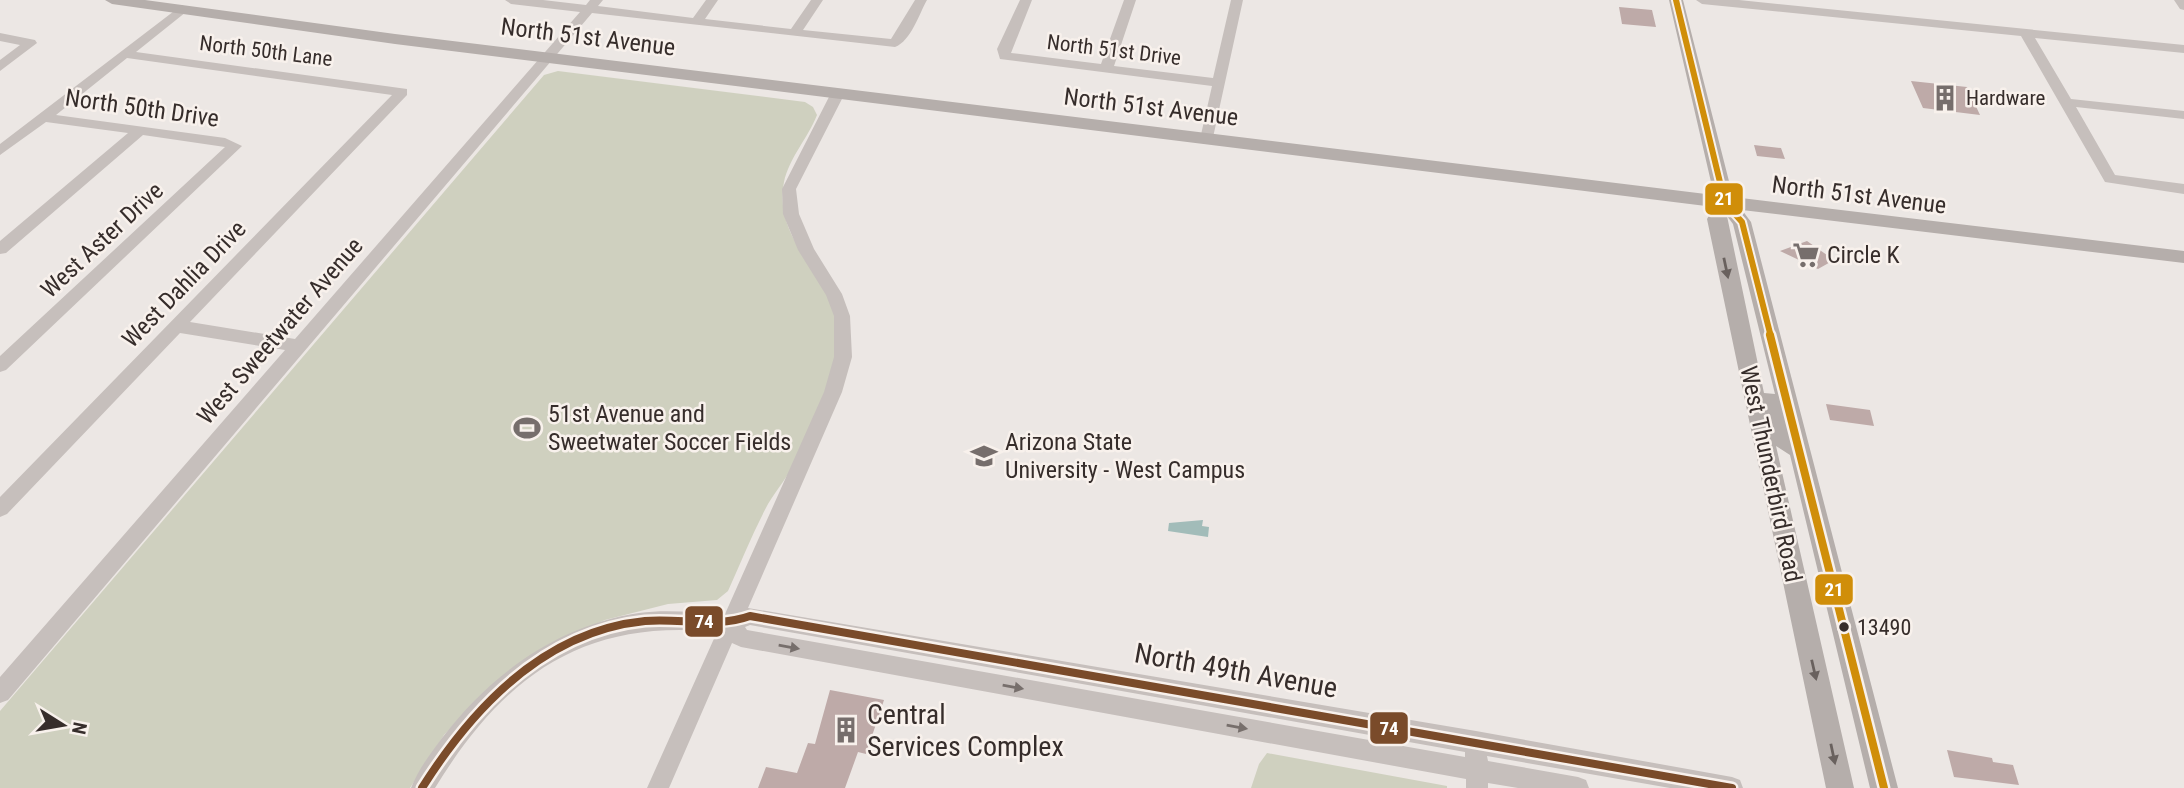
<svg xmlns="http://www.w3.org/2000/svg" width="2184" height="788" viewBox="0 0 2184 788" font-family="'Roboto Condensed',sans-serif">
<rect width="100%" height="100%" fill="#ece7e4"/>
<path fill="#cfd0bf" d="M558,71L805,102L813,107L817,115C808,138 789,158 784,182C772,245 837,276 837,334C836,374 816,423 797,459C789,475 777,489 768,504C753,532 741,562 728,591L717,600L668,604L605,620L558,640L467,710L444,735L410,788H0V711L544,75Z
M1267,753L1447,786V788H1251L1259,764Z"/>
<path fill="#a2bcb9" d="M1203,520L1202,526L1209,527L1208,537L1168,531L1169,523Z"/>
<path fill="#beaaa8" d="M1619,7L1652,10L1656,27L1622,24Z
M1911,81L1967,87L1980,115L1923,108Z
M1754,145L1781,148L1785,159L1757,156Z
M1807,241L1834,260L1818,269L1780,251Z
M1826,404L1870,410L1874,426L1830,420Z
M830,690L884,700L866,754L858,752L845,788H758L766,767L797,773L808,743L815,744Z
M1947,750L1992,758L1993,762L2013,765L2019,785L1954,777Z"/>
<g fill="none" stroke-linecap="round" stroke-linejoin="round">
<path fill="#c6bfbc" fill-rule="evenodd" d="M505,0H543L586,5L590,0H603L598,6L693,18L706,0H718L705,19L791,29L811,0H823L803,30L891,39L915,0H927C919,14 911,41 895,47L592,13L8,700L0,703V677L285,350L180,333L7,514L0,517V497L392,95L127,58L56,115L225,138L242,146L6,370L0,372V356L225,147L143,135L6,253L0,254V241L128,133L46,122L0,155V144L182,5L188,9L186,12L136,52L407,89V95L190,322L295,339L580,12L511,4Z
M1020,0H1032L1011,53L1101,64L1124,0H1136L1114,66L1213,78L1231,0H1243L1212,142H1202L1200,139L1212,86L1000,59L997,49Z
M1696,0H1739L2184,45V53L2035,38L2071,99L2184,111V119L2076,107L2115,175L2184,184V194L2105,182L2021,36L1702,4Z
M2174,0H2184V10L2180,9Z
M0,33L35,40L37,43L0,71V60L20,45L0,41Z
M838,89L845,93L796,189L799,214L814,249L842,294L850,316L852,357L842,392L748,608L1476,731L1732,777L1740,780L1743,788H1670L1487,756L1488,761L1578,777L1586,780L1589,788H1518L1488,783V788H1466V779L741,647L732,643L669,788H647L717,632C582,618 503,677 435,788H411C418,770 430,754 442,738C491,674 558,625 639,613C668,609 696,613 725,614L824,392L834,357V316L826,295L798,250L783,214L782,189L831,93ZM750,625L1465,752V757L747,630L745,627Z"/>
<path fill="#b5aeab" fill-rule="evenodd" d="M105,0H145L395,34L1714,195L1669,0H1683L1733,197L2184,251V263L1742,210L1751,222L1898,788H1870L1790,455L1776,446L1854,788H1826L1707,219L1714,207L395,44L112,4ZM1727,216L1733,224L1775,394L1764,393Z"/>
<g stroke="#f8f1ec" stroke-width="10">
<path id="bus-1-far1" d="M1676,0L1725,203L1742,222L1771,337"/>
</g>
<g stroke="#f8f1ec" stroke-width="13">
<path id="bus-1" d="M1770,335L1884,788"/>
</g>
<g stroke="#f8f1ec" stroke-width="13">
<path id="bus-2" d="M422,788C473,707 544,631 645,621C680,618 717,628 750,616L1732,788"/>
</g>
<use href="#bus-1-far1" stroke="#d08e09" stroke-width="6"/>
<use href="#bus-1" stroke="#d08e09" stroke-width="8"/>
<use href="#bus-2" stroke="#7a4b2a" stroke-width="8"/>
</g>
<defs><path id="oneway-solid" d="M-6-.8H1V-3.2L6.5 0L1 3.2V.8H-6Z" transform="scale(1.75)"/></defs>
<g fill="#69615e">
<use href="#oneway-solid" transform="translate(1726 268) rotate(78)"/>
<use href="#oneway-solid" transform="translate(1814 670) rotate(77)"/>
<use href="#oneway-solid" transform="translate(1833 754) rotate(78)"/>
</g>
<g fill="#776f6c">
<use href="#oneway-solid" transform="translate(789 647) rotate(10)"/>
<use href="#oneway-solid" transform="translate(1013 687) rotate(10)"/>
<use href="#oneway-solid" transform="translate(1237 727) rotate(10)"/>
</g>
<defs>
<g id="building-bare" transform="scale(2.1)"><path d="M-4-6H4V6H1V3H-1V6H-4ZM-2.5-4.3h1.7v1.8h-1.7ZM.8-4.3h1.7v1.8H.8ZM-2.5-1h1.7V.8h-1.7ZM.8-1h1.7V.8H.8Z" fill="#766e6c" stroke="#f8f1ec" stroke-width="2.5" paint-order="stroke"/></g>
<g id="supermarket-bare" transform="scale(2.1)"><path d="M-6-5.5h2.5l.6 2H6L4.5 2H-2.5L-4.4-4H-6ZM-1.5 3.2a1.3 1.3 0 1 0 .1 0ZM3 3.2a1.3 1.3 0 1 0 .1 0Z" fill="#766e6c" stroke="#f8f1ec" stroke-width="2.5" paint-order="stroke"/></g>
<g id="stadium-bare" transform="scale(2.1)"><path d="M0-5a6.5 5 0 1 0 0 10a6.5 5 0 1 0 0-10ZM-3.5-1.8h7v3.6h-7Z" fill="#766e6c" stroke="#f8f1ec" stroke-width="2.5" paint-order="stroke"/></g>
<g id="university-bare" transform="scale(2.1)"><path d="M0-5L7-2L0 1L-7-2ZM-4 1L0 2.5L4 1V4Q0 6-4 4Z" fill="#766e6c" stroke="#f8f1ec" stroke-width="2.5" paint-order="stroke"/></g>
</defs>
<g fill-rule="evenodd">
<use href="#building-bare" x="1945" y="98"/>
<use href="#supermarket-bare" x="1806" y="255"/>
<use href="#stadium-bare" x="527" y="428"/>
<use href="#university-bare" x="984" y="456"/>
<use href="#building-bare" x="846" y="730"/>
</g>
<circle fill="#362d2b" stroke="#f8f1ec" stroke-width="2.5" cx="1844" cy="627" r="6"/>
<g text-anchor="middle" stroke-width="5" stroke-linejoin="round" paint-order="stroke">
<g font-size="21" fill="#362d2b" stroke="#f8f1ec">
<text transform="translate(1114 50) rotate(7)" y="7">North 51st Drive</text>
<text transform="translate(266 51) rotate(7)" y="7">North 50th Lane</text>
</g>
<g font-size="21" fill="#362d2b" stroke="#f8f1ec" text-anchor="start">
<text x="1966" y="105">Hardware</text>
</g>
<g font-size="22" fill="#362d2b" stroke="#f8f1ec" text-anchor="start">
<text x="1857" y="635">13490</text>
</g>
<g font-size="24" fill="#362d2b" stroke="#f8f1ec">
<text transform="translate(588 37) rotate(7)" y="8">North 51st Avenue</text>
<text transform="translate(1151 107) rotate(7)" y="8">North 51st Avenue</text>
<text transform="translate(142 108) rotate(8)" y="8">North 50th Drive</text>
<text transform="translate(1859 195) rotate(7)" y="8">North 51st Avenue</text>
<text transform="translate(102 240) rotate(-43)" y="8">West Aster Drive</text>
<text transform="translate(184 284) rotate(-46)" y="8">West Dahlia Drive</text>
<text transform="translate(280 331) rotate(-49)" y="8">West Sweetwater Avenue</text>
<text transform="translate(1771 474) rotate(78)" y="8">West Thunderbird Road</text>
</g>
<g font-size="24" fill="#362d2b" stroke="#f8f1ec" text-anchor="start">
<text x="1827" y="263">Circle K</text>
<text x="548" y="422">51st Avenue and<tspan x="548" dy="28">Sweetwater Soccer Fields</tspan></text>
<text x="1005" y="450">Arizona State<tspan x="1005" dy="28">University - West Campus</tspan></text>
</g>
<g font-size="28" fill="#362d2b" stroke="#f8f1ec">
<text transform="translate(1236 670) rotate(10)" y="10">North 49th Avenue</text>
</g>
<g font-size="28" fill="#362d2b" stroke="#f8f1ec" text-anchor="start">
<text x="867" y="724">Central<tspan x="867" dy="32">Services Complex</tspan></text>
</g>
</g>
<g stroke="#f8f1ec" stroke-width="2.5">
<rect x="1704" y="182" width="40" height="34" rx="7" fill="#d08e09"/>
<rect x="1814" y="573" width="40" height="33" rx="7" fill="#d08e09"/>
<rect x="684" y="605" width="40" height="33" rx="7" fill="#7a4b2a"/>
<rect x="1369" y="711" width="40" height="34" rx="7" fill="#7a4b2a"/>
</g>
<g font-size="19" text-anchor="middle" font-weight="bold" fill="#fff">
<text x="1724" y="205">21</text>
<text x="1834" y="596">21</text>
<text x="704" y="628">74</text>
<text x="1389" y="735">74</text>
</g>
<g transform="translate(63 725) rotate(101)" stroke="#f8f1ec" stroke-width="5" paint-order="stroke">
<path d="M0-5L12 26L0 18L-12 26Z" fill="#362d2b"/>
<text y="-10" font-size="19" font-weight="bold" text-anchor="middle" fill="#362d2b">N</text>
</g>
</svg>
